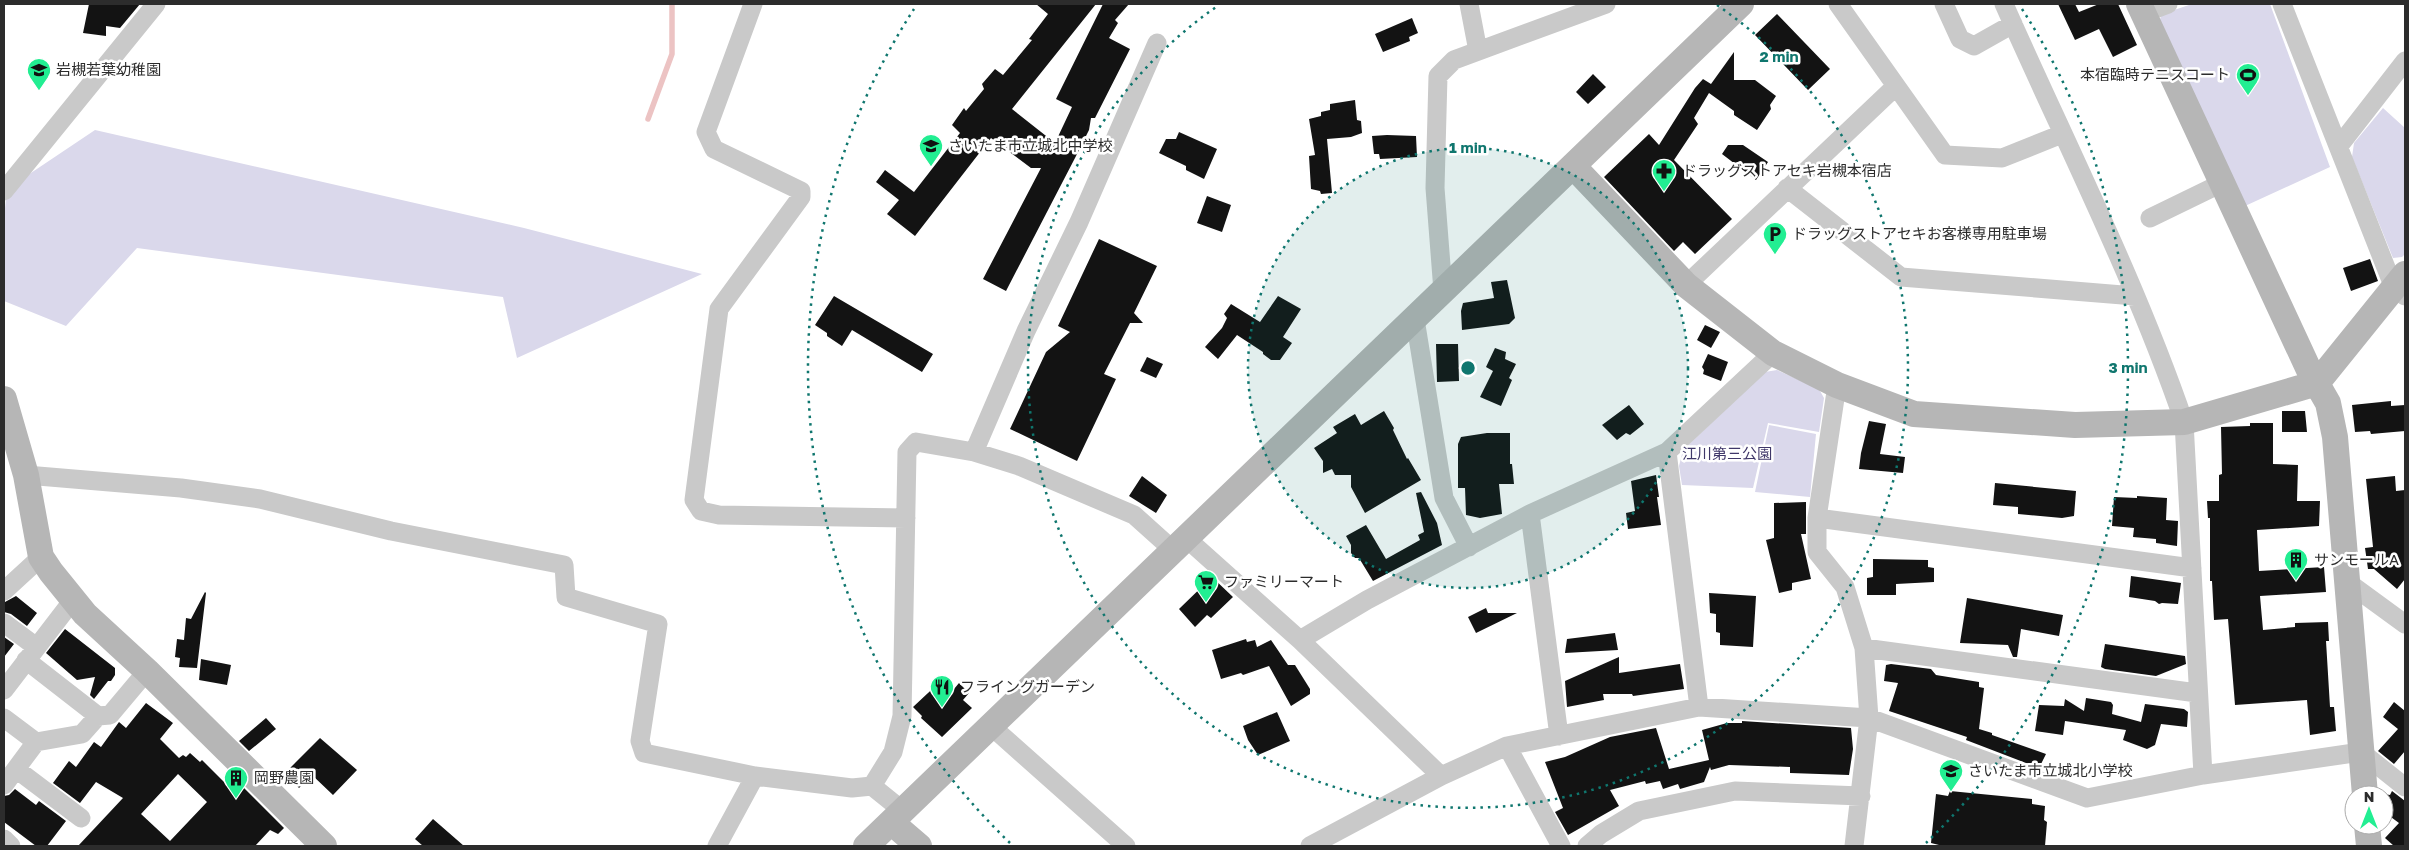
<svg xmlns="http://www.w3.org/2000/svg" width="2409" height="850" viewBox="0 0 2409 850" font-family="'Golos Text','Noto Sans JP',sans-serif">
<rect width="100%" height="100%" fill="#fff"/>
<path fill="#dad8eb" d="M2192,4H2270L2330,167L2245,206L2158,24L2162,14Z
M2383,108L2405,128V254L2402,257L2393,258L2352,157L2354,143Z
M95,130L524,228L702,274L517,358L503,297L137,248L66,326L4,301V218L7,189Z
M1777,370L1819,389L1824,398L1819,432L1768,423L1753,488L1682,485L1679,466L1683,450L1765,372Z
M1769,425L1816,434L1810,497L1755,492Z"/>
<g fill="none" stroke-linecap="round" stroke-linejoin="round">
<path stroke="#ecc3c3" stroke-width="5.5" d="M648,119L672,54V4"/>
</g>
<path fill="#131313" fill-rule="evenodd" d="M89,4H140L120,28L106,26V36L83,33Z
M1036,4H1096L1012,109L1055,143L1072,107L1056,99L1103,4H1129L1115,20L1118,23L1109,38L1130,49L1095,118H1091L1089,130L1075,158L1006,291L983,279L1041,168H1031L991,138L915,236L887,214L899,200L876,182L885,170L914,192L960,133L952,125L964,108L966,111L984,89L982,84L995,69L1003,75L1032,40L1029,39L1048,14Z
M2058,4H2075L2079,12L2099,4H2118L2137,45L2113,57L2099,29L2075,40Z
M1777,14L1830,69L1808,90L1755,35Z
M1412,18L1418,33L1409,37L1410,41L1383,52L1375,34Z
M1734,52V80H1755L1776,96L1770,105L1771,109L1757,130L1734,115V111L1709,93L1694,118L1698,124L1674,160L1732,219L1695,254L1683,242L1674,251L1604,177L1649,134L1659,145L1695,88L1703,79L1711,84Z
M1593,74L1606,87L1588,104L1576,92Z
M1355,100L1357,120L1361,121L1362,133L1351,137L1327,139L1332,193L1321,194L1320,191L1311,189L1309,156L1315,155L1309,119L1321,116V112L1330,110V104Z
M1179,132L1217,149L1204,179L1186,170V166L1159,153L1166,139H1176Z
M1387,135L1416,136L1417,157L1380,159L1379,154H1374L1372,136Z
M1728,145H1743L1768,162L1756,180L1722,154Z
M1207,196L1231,205L1222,232L1197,223Z
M1099,239L1157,266L1134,313L1143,323H1130L1104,374L1116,379L1077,461L1010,429L1046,352L1070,332L1058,326Z
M2370,259L2378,281L2351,291L2343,268Z
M1507,280L1515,318L1509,324L1462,330L1461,311L1463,303L1494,298L1491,282Z
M834,296L933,354L922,372L852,330L842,346L827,336V333L815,325Z
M1278,296L1301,309L1283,337L1292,343L1280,360H1271L1263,354V352L1237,335L1218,359L1205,347L1222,328L1227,318L1224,314L1231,304L1260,322Z
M1705,325L1720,332L1711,348L1697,340Z
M1436,344H1458L1459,381L1437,382Z
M1495,348L1506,352L1505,359L1516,364L1509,378L1512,380L1501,406L1480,397L1493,371L1486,367Z
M1708,354L1728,362L1721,381L1703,374L1704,370L1702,367Z
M1147,357L1163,364L1156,378L1140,371Z
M2391,401V406L2405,405V431L2371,434L2370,431L2355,432L2352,405Z
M1629,405L1644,424L1630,435L1626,433L1617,440L1602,425Z
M1384,411L1394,428L1393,430L1407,459L1408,458L1421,480L1365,513L1351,487V475H1335L1332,469L1323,473V461L1314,448L1337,433L1333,427L1355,414L1361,425Z
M2282,411H2305L2307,432H2282Z
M1869,421L1886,424L1880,454L1905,457L1903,473L1859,469L1861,453Z
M2250,423H2273V464L2298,465L2297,501H2320L2319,526L2257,530L2259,571L2324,567L2326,592L2260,596L2263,630L2295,627V623L2328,622L2329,641H2326L2330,707H2334L2336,731L2310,735L2307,700L2235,705L2228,619L2214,620L2212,581H2210V518H2208L2207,501H2219V475L2222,474L2221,427L2250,426Z
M1487,433H1510V464H1512L1514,484H1499L1502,514L1480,518L1466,515L1465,488H1458V444L1461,437Z
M1656,475L1659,497H1657L1661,525L1628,529L1626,513L1635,511L1631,481Z
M1142,476L1167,495L1156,513L1129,496Z
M2395,476L2396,491L2405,490V579L2397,589L2374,569H2368L2365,548L2373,547L2366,479Z
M1995,483L2076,491L2074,516L2062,518L2018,514V507L1993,505Z
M1421,492L1437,523L1442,545L1373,581L1359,558H1355L1351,553V545L1346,536L1366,525L1386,559L1420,540L1418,535L1424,532L1416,493Z
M2137,496L2167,498L2166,520L2178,521L2177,546L2156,543V539L2133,537L2134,528L2112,526L2114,497L2137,498Z
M1806,502V534H1801L1811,579L1792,583V590L1779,593L1766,540L1774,538V503Z
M1873,559L1928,560V567L1934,568V582L1896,584V595H1867V578L1873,577Z
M2131,576L2181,583L2178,604L2162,603L2159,604L2155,601L2129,597Z
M1212,577L1233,597L1211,618L1207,615L1195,627L1179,609Z
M205,592L206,593L197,668L179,667L180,658L175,657L177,639L184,640L186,618L191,619Z
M1709,593L1756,596L1753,647L1720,645V633L1716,632V614L1710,613Z
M16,596L37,613L27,626L11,614L4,612L5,602Z
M1967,598L2063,615L2059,636L2021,629L2017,657H2013L2008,645L1960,643Z
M1486,608L1488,613H1517L1476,633L1468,617Z
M65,629L115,668V675L111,681H108L94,699L90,695L95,677L77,680L46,653Z
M1615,633L1618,650L1565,653L1567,639Z
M4,637L14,644L4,657Z
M1246,639L1247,642L1255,640L1257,647L1271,640L1288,665H1295L1310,689V694L1291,706L1269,666L1243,675L1241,673L1221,679L1212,650Z
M2105,644L2185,656L2186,664L2156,676L2105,669L2101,667Z
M1619,657V673L1680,664L1684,689L1633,696L1632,694H1603L1604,700L1567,707L1565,681Z
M201,659L231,665L227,685L199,680Z
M1891,664L1931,669L1936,675L1979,682V687L1984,688L1979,729L1992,733V735L2046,754L2039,768L1966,740L1967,737L1889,711L1898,683L1884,681L1886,665Z
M943,679L954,689L959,683L969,693L963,700L972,708L942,737L921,718L922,716L913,707Z
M2086,698L2111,702L2113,705L2112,714L2141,722L2145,704L2184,709L2188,712L2187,727L2161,724L2155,745L2147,749L2123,740L2126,730L2065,721L2063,735L2035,731L2039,705L2064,706L2065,699L2084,711Z
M2394,702L2405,711V751L2394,764L2378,751L2398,729L2383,717Z
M146,703L173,723L160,739L179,758L183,755L186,757L190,753L200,762L202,760L225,783L232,776L284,828L278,834L270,830L255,846H78L123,798L96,782L80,803L53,783L69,761L76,767L94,742L101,747L119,722L126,728ZM178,774L207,802L170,841L141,814Z
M1277,712L1290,741L1258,755L1248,740L1243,726Z
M266,718L276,729L249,751L239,741Z
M1742,721L1851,728L1853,749L1849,775L1790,773V767L1729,765L1711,770L1710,767L1704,782L1680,789L1678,784L1663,789L1660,781L1646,784L1645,781L1610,790L1619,806L1568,835L1555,812L1563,808L1545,762L1565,757L1610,737L1656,728L1669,769L1709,760L1702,730L1727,723H1742Z
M320,738L357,770L333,795L312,775L299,788L285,773Z
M15,789L36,805L39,801L66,821L47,846H36L4,822V796L9,795Z
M1950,791L2032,799V804L2045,806L2044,820L2047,822L2045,846H1943L1931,843L1936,794L1948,796Z
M2392,791L2405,801V846H2394L2385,838L2399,823L2384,812V794L2390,795Z
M433,819L464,846H423L415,839Z"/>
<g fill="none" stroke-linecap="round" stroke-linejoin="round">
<path stroke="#c9c9c9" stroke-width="19" d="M753,4L706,132L714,149L801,191V197L719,309L694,500L701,511L719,515L906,518
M1469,4L1478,51
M1838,4L1945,155L2002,158L2062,134
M1944,4L1960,39L1974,46L2013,24
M2004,4C2065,142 2135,279 2184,422L2203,775
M2282,4L2394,288L2405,296
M2144,13L2168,4
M2339,146L2405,61
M1787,188L1901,277L2135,296
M4,191L156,4
M2150,218L2222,183
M1686,285L1896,86
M1443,291L1435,188L1438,76L1454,60L1606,4
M1415,319L1444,498L1469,547
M1837,385L1817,518V552L1845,587L1864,648L1869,718L1854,846
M974,452L1026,331L1079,222L1157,43
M1667,452L1699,707
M26,475L181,488L260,499L391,531L564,565L566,597L658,624L640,741L644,753L755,776L852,788L872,786L893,752L902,716L907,452L916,442L974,452L1019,466L1134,515L1173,550
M1530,514L1559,736
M1817,518L2192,568
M1186,538L1300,640L1441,776
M2346,581L2405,624
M4,591L41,557
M4,623L35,646
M1300,640L1367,600L1530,514L1667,452L1773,353
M1864,648L2197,693
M26,660L98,716
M4,690L73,600
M4,718L36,742
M991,726L1126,846
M1507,746L1561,846
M16,769L81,818
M4,785L36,742L82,734L98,716L110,715L147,671
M872,786L903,811
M4,839L11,846
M717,846L755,776
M1310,846L1441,776L1507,746L1699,707L1869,718L2087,798L2203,775L2361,752L2405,787
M1587,846L1601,834L1639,811L1735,791L1861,796"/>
<path stroke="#b6b6b6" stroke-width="26" d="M2139,4L2309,370L2328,403L2335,437L2365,795
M1573,166L1686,285L1773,353L1837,385L1914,414L2075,425L2184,422L2317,383L2405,274
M4,399L26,475L41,557L51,572L85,614L147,671L324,846
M891,822L919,846
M2367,825L2369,846
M866,846L1741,4"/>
</g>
<circle cx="1468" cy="368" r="220" fill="#0f766e" fill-opacity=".12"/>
<g fill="none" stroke="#0f766e" stroke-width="2.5" stroke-dasharray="2.5 5">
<circle cx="1468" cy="368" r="220"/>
<path d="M1717 5A440 440 0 1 1 1219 5"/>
<path d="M1010 843A660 660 0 0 1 914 9M2022 9A660 660 0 0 1 1926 843"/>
</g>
<defs>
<g id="school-pin" transform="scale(1.25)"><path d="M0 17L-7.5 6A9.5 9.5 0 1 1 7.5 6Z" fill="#22ee92" stroke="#fff"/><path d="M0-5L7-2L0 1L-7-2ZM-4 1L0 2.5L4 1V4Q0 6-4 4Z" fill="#111"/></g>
<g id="stadium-pin" transform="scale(1.25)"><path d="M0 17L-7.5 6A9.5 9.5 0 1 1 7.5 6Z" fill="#22ee92" stroke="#fff"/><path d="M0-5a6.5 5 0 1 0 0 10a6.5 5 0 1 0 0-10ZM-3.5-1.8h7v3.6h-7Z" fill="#111"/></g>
<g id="pharmacy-pin" transform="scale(1.25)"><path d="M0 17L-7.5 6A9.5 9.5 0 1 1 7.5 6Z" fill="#22ee92" stroke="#fff"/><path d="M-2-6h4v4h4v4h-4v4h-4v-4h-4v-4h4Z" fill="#111"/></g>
<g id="parking-pin" transform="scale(1.25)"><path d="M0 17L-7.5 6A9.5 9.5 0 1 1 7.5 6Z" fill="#22ee92" stroke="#fff"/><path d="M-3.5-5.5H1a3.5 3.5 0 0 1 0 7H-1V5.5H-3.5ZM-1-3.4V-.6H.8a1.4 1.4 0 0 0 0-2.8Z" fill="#111"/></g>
<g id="building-pin" transform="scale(1.25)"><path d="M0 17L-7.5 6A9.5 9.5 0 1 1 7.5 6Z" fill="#22ee92" stroke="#fff"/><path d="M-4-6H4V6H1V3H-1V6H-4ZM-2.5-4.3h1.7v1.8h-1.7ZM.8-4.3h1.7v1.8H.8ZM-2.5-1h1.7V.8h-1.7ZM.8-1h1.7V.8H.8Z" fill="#111"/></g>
<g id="supermarket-pin" transform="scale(1.25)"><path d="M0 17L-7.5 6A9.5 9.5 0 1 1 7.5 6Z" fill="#22ee92" stroke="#fff"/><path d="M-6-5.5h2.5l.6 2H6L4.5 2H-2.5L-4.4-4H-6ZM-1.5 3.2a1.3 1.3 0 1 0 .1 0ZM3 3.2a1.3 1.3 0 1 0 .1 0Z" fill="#111"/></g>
<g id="restaurant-pin" transform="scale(1.25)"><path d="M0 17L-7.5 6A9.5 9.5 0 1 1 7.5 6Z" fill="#22ee92" stroke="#fff"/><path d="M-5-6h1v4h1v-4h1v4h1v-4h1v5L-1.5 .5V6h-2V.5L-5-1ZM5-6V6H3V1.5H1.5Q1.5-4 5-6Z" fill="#111"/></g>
</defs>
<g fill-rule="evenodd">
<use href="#school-pin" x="39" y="70"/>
<use href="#stadium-pin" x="2248" y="75"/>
<use href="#school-pin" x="931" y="146"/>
<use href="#pharmacy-pin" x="1664" y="171"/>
<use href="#parking-pin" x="1775" y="234"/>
<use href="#building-pin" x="2296" y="560"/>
<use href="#supermarket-pin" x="1206" y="582"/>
<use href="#restaurant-pin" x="942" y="687"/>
<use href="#school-pin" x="1951" y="771"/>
<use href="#building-pin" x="236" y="778"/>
</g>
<g text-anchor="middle" stroke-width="5" stroke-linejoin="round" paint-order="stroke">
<g font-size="15" fill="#2c2c2c" stroke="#fff" text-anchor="start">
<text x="56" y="75">岩槻若葉幼稚園</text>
<text x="2230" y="80" text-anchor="end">本宿臨時テニスコート</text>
<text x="948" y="151">さいたま市立城北中学校</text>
<text x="1682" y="176">ドラッグストアセキ岩槻本宿店</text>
<text x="1792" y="239">ドラッグストアセキお客様専用駐車場</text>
<text x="2314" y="565">サンモールA</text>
<text x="1224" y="587">ファミリーマート</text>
<text x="960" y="692">フライングガーデン</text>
<text x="1968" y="776">さいたま市立城北小学校</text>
<text x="254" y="783">岡野農園</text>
</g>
<g font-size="15" fill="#3f3769" stroke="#fff">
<text x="1727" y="459">江川第三公園</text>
</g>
</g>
<circle cx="1468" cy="368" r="8" fill="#0f766e" stroke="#fff" stroke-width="2.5"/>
<g font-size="15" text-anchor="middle" font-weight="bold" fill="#0f766e" stroke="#fff" stroke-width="5" stroke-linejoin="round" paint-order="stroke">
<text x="1779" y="62">2 min</text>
<text x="1468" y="153">1 min</text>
<text x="2128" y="373">3 min</text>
</g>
<rect width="2409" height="850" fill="none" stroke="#2c2c2c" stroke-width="10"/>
<g transform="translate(2369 810)"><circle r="24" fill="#ffffff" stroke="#ababab"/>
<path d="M0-4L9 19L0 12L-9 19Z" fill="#22ee92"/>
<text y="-8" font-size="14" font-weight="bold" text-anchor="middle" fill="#2c2c2c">N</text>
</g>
</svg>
